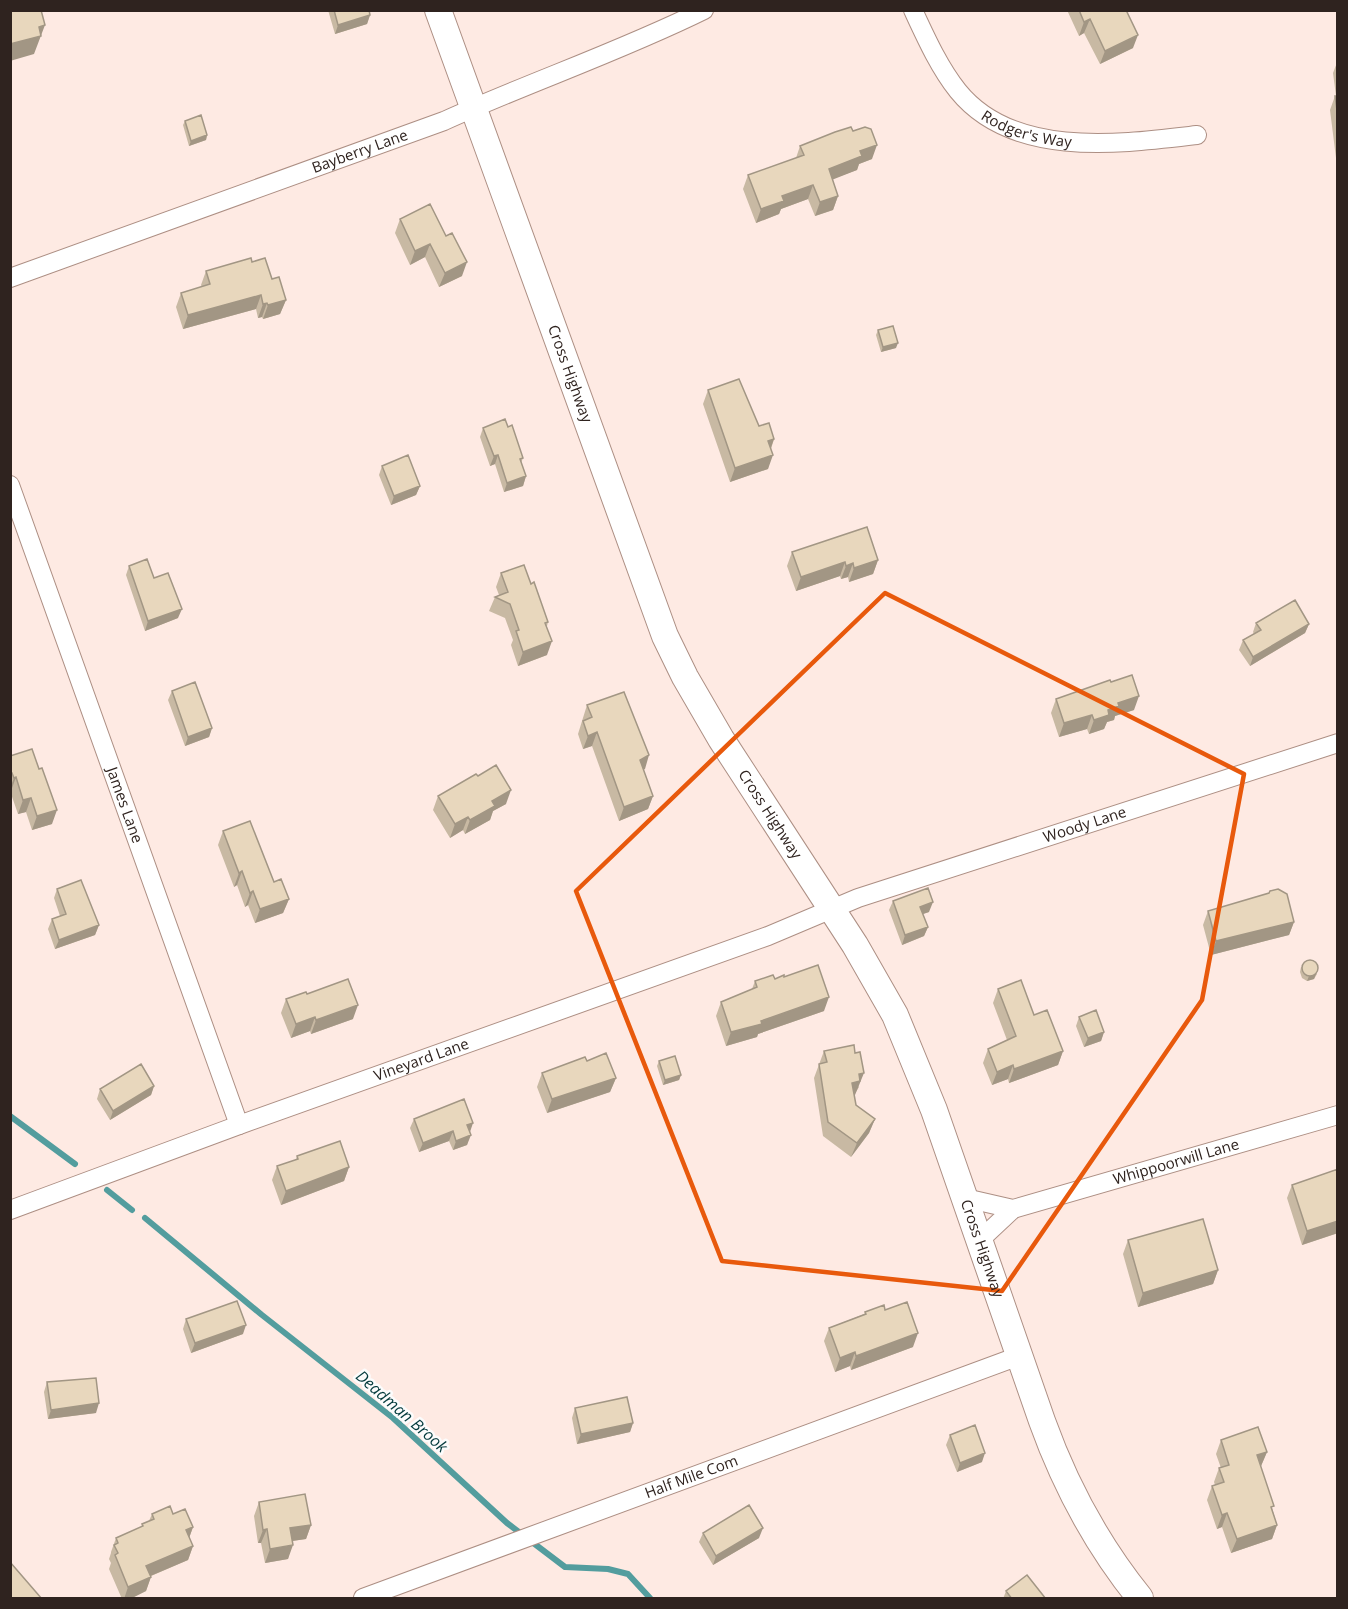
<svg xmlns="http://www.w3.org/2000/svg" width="1348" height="1609" viewBox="0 0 1348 1609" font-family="'Open Sans',sans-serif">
<rect width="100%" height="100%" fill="#feeae3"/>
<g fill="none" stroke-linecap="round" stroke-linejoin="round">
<path stroke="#539d9e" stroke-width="6" d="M10,1116L75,1164
M107,1190L132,1210
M145,1218L262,1315L393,1418L507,1523L565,1567L608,1569L628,1574L650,1598"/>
<g stroke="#ad8f84" stroke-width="20">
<g id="street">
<path id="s1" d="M913,10C926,38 939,67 958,91C1013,159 1120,144 1197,135"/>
<path id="s2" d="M10,278L444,121C530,82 619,52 704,10"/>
<path id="s3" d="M10,485L239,1125"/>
<path id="s4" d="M965,1198L1013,1209L1338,1115"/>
<path id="s5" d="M10,1210L239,1125L768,936L858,898L1338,743"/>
<path d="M980,1240L1013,1209"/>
<path id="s6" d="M363,1598L1019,1356"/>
</g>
</g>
<g stroke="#ad8f84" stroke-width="28">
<g id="secondary">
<path id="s7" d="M438,10L665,636L685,677L721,739L855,945L895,1015L934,1110L1042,1421C1065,1485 1098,1546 1140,1598"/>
</g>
</g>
<use href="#street" stroke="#fff" stroke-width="18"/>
<use href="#secondary" stroke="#fff" stroke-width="26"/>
</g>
<path fill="#c8b9a3" d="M328,10H369L370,15L367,24L335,34Z
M1067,10H1132L1127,13L1133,48L1100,64L1084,33L1079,36Z
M1338,60V157L1336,158L1330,110L1335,96H1336L1333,73Z
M185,121L207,135L206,140L189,146L183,125Z
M853,131L872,159L859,164L857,170L832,179L838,196L833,210L815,216L808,199L781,209L779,214L756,223L743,189L748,175L796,158L800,146Z
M400,219L446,236L462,276L439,287L425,257L410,265L395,233Z
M252,262L272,279L286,300L280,314L263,319L262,317L258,318L256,309L183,329L176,307L181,293L202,287L201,285L206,271Z
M878,330L896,348L881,352L876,335Z
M708,390L759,426L774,439L771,449L768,469L730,482L703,404Z
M508,427L523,458L521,463L526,476L523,486L504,492L495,464L490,466L480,437L483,428Z
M382,466L420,486L416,495L391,505L379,475Z
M792,552L878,560L873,574L849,582L848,577L841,579L840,576L796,591L787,566Z
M129,566L154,578L178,618L145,631L126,575Z
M501,573L531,584L548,622L547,626V655L518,666L511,645L513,640L505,618L489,611L495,597L499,595L496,587Z
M1256,623L1309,624L1305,633L1250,666L1239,650L1243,640L1254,634L1253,632Z
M1111,682L1134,710L1115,716L1114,720L1107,722L1104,729L1089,734L1087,729L1059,737L1051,713L1056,699Z
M172,691L212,728L209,737L185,746L168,700Z
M587,705L645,769H643L653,796L648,809L619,821L592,746L583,749L578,734Z
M10,756L52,824L32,830L26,812L18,814L10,791Z
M438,796L506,804L493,811L490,820L465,834L463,830L450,838L433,810Z
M223,831L274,882L289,899L283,913L255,923L248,905L245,907L237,885L234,887L218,845Z
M57,889L99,925L95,935L55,949L48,929L52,919L60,916L54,898Z
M893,901L929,912L923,914L928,927L924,936L902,945L889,910Z
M1208,911L1294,922L1289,935L1211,955L1203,925Z
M1301,967L1317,974L1314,979L1307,981L1302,978L1300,972Z
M784,977L824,1011L758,1034L757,1037L726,1046L716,1016L721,1002L752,989L755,981Z
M998,989L1034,1015L1063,1051L1058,1065L1009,1083L1008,1079L992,1085L983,1063L988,1049L1007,1040L993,1003Z
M307,994L353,1019L311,1034L310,1031L291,1038L281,1013L286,999Z
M1079,1017L1104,1032L1101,1041L1084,1047L1076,1026Z
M824,1051L859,1087L854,1095L856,1105L875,1119L869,1133L851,1157L823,1136L814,1078Z
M587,1061L616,1078L610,1092L547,1113L537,1087L542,1073Z
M659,1061L681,1075L679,1080L663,1085L657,1066Z
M154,1086L151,1095L110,1120L97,1099L100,1089Z
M414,1119L470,1132L467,1145L453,1150L449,1141L419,1152L410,1128Z
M297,1156L349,1167L344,1181L281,1205L272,1180L277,1166L296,1160Z
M1338,1169V1233L1302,1245L1287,1198L1292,1185Z
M1128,1240L1218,1270L1213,1284L1138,1307L1123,1254Z
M885,1310L913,1347L851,1370L850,1366L835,1372L824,1341L829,1328L864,1314L865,1312Z
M186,1319L243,1334L191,1353L183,1329Z
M47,1382L96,1413L48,1419L44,1392Z
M575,1408L633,1423L630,1432L577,1444L572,1418Z
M950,1435L982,1462L957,1472L946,1445Z
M1221,1440L1267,1452L1261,1466H1260L1277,1525L1272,1539L1231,1553L1222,1527L1217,1529L1207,1500L1212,1486L1215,1485L1214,1482L1219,1468H1221L1216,1454Z
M259,1502L311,1525L306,1539L292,1541L288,1559L265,1563L261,1543H258L254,1516Z
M152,1514H173L193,1527L189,1538L193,1546L188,1560L151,1576L146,1591L130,1599H122L109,1569L111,1563L109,1559L111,1553V1552L116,1538L141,1527L142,1524L149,1521Z
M703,1533L759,1538L713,1565L699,1542Z
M1006,1591L1046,1599H1003Z"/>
<path fill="#a29684" d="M370,15L367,24L335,34L338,25Z
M1090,19L1084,33L1079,36L1084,22Z
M45,25L34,54L10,61V44L39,27Z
M1138,35L1133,48L1100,64L1105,51Z
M207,135L206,140L189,146L191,141Z
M877,145L872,159L859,164L857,170L824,183L829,169L860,151Z
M813,185L808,199L781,209L779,214L756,223L761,209L782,196Z
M838,196L833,210L815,216L820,202Z
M430,244L425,257L410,265L415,251Z
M467,262L462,276L439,287L445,273Z
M261,295L256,309L183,329L188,315Z
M286,300L280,314L263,319L268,305Z
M267,303L262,317L258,318L263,304Z
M898,343L896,348L881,352L883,347Z
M774,439L769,453L768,441Z
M498,455L495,464L490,466L494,456Z
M773,455L768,469L730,482L735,468Z
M526,476L523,486L504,492L507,483Z
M420,486L416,495L391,505L394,496Z
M878,560L873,574L849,582L854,568Z
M845,562L840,576L796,591L801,577Z
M853,563L848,577L841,579L846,566Z
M182,609L178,618L145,631L148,621Z
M1309,624L1305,633L1250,666L1253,657Z
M552,641L547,655L518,666L523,652Z
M1139,696L1134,710L1115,716L1114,720L1107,722L1104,729L1089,734L1094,720L1108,710L1118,703Z
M1092,715L1087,729L1059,737L1064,723Z
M212,728L209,737L185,746L188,737Z
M597,732L592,746L583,749L588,736Z
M649,755L645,769L635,774L640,760Z
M16,777L11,791H10V788L14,778Z
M511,790L506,804L493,811L490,820L465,834L470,820L492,801Z
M653,796L648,809L619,821L624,807Z
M31,798L26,812L18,814L23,800Z
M57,810L52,824L32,830L37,816Z
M468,817L463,830L450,838L455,824Z
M242,871L237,885L234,887L239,873Z
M253,891L248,905L245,907L250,893Z
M289,899L283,913L255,923L260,909Z
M933,902L929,912L917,916L920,907Z
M1294,922L1289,935L1211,955L1216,941Z
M99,925L95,935L55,949L59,940Z
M928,927L924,936L902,945L905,935Z
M1318,969L1314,979L1307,981L1309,976Z
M829,997L824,1011L758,1034L757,1037L726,1046L731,1032Z
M358,1005L353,1019L311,1034L316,1020Z
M315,1017L310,1031L291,1038L296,1024Z
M1104,1032L1101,1041L1084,1047L1088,1038Z
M1063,1051L1058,1065L1009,1083L1014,1069Z
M1013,1065L1008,1079L992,1085L997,1072Z
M864,1073L855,1095L847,1096L852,1083L859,1074Z
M681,1075L679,1080L663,1085L665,1080Z
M616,1078L610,1092L547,1113L552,1099Z
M154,1086L151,1095L110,1120L113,1111Z
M875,1119L869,1133L851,1157L857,1143Z
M473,1123L470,1132L467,1125Z
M453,1131L449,1141L419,1152L423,1143Z
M471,1135L467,1145L453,1150L456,1141Z
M349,1167L344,1181L281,1205L286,1191Z
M1338,1221V1233L1302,1245L1307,1231Z
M1218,1270L1213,1284L1138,1307L1143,1293Z
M246,1325L243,1334L191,1353L195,1343Z
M918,1333L913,1347L851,1370L856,1356Z
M855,1352L850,1366L835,1372L840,1358Z
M99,1403L96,1413L48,1419L51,1410Z
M633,1423L630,1432L577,1444L581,1434Z
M1267,1452L1261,1466L1251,1469L1257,1455Z
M985,1453L982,1462L957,1472L960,1463Z
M1227,1513L1222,1527L1217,1529L1222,1515Z
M311,1525L306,1539L285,1542L290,1528Z
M1277,1525L1272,1539L1231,1553L1237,1539Z
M193,1527L188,1541L186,1530Z
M763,1528L759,1538L713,1565L716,1556Z
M267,1529L261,1543H258L263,1530Z
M293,1545L288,1559L265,1563L270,1549Z
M193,1546L188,1560L141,1580L146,1566Z
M151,1577L146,1591L130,1599H124L128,1587Z"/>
<path fill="#e8d7bd" stroke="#a29684" stroke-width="1.5" d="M10,10H41L45,25L39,27L41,36L10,44Z
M334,10H369L370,15L338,25Z
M1079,10H1126L1138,35L1105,51L1090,19L1084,22Z
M1335,96H1338V118Z
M201,115L207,135L191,141L185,121Z
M851,127L853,131L865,127L871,129L877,145L860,151L862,156L829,169L838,196L820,202L813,185L782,196L784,201L761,209L748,175L804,155L800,146L835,132Z
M430,204L446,236L452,233L467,262L445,273L430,244L415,251L400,219Z
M251,258L252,262L265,258L272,279L279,277L286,300L268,305L267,303L263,304L261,295L188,315L181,293L210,284L206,271Z
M893,326L898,343L883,347L878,330Z
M739,379L759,426L769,423L774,439L768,441L773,455L735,468L708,390Z
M505,419L508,427L512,425L523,458L520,459L526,476L507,483L498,455L494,456L483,428Z
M408,455L420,486L394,496L382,466Z
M867,527L878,560L854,568L853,563L846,566L845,562L801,577L792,552Z
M147,559L154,578L168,573L182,609L148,621L129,566Z
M524,565L531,584L534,582L548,622L545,623L552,641L523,652L516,631L519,630L510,604L495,597L508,592L501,573Z
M1295,600L1309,624L1253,657L1243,640L1261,630L1256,623Z
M1132,675L1139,696L1118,703L1119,706L1108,710L1109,715L1094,720L1092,715L1064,723L1056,699L1110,680L1111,682Z
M195,682L212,728L188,737L172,691Z
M624,692L649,755L640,760L653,796L624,807L597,732L588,736L583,721L592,717L587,705Z
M32,749L39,769L42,768L57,810L37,816L31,798L23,800L16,777L14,778L12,773L10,774V756Z
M496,765L511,790L492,801L495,806L470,820L468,817L455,824L438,796L476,774L478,776Z
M250,821L274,882L281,879L289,899L260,909L253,891L250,893L242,871L239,873L223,831Z
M81,880L99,925L59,940L52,919L66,914L57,889Z
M928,888L933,902L920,907L928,927L905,935L893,901Z
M1278,889L1287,894L1294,922L1216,941L1208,911L1269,893L1270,891Z
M1302 968a8 8 0 1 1 16 0a8 8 0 1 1-16 0Z
M818,965L829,997L761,1021L762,1024L731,1032L721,1002L757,987L755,981L773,975L775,979L784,975V977Z
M348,979L358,1005L316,1020L315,1017L296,1024L286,999L306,992L307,994Z
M1021,980L1034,1015L1047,1010L1063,1051L1014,1069L1013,1065L997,1072L988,1049L1016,1036L998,989Z
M1096,1010L1104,1032L1088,1038L1079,1017Z
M854,1045L855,1053L860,1052L864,1073L859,1074L860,1081L852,1083L856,1105L875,1119L857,1143L828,1122L819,1064L827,1062L824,1051Z
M606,1053L616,1078L552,1099L542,1073L585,1057L587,1061Z
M675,1056L681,1075L665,1080L659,1061Z
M141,1064L154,1086L113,1111L100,1089Z
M464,1099L473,1123L467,1125L471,1135L456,1141L453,1131L423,1143L414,1119Z
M340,1141L349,1167L286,1191L277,1166L298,1159L297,1156Z
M1338,1169V1221L1307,1231L1292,1185Z
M1203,1219L1218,1270L1143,1293L1128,1240Z
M237,1301L246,1325L195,1343L186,1319Z
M907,1302L918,1333L856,1356L855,1352L840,1358L829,1328L866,1314L865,1312L884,1305L885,1310Z
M96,1378L99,1403L51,1410L47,1382Z
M627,1397L633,1423L581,1434L575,1408Z
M975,1425L985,1453L960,1463L950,1435Z
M1258,1427L1267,1452L1257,1455L1274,1506L1271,1507L1277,1525L1237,1539L1227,1513L1222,1515L1212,1486L1224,1482L1219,1468L1229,1465L1221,1440Z
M305,1494L311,1525L290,1528L293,1545L270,1549L267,1529L263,1530L259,1502Z
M749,1505L763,1528L716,1556L703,1533Z
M170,1506L173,1514L185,1509L193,1527L186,1530L193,1546L146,1566L151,1577L128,1587L115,1555L118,1553L114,1545L118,1543L116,1538L143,1526L142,1524L154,1519L152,1514Z
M10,1562L42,1599H10Z
M1027,1575L1046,1599H1012L1006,1591Z"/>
<path fill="none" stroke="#e8590c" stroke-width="4.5" stroke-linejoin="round" d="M885,593L1244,774L1202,1000L1002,1291L722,1261L576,891Z"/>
<g text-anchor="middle" stroke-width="5" stroke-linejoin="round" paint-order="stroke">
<g font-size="15" fill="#2f231f" stroke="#fcfcfc">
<text dy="5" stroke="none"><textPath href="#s1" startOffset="174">Rodger's Way</textPath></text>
<text dy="5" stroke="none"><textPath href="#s2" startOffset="372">Bayberry Lane</textPath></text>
<text dy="5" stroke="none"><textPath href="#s7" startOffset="387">Cross Highway</textPath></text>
<text dy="5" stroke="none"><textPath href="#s3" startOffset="340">James Lane</textPath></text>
<text dy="5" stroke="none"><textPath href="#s7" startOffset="873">Cross Highway</textPath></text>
<text dy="5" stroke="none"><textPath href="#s5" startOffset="1142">Woody Lane</textPath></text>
<text dy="5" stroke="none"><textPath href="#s5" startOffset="438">Vineyard Lane</textPath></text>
<text dy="5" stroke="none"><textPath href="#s4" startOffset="219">Whippoorwill Lane</textPath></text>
<text dy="5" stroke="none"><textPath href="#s7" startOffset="1359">Cross Highway</textPath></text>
<text dy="5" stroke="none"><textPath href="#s6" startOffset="350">Half Mile Com</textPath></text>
</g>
<g font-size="16" font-style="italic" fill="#033a3c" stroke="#fcfcfc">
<text transform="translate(402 1411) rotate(41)" y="6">Deadman Brook</text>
</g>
</g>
<rect width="1348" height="1609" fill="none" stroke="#2f231f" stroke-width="24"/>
</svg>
